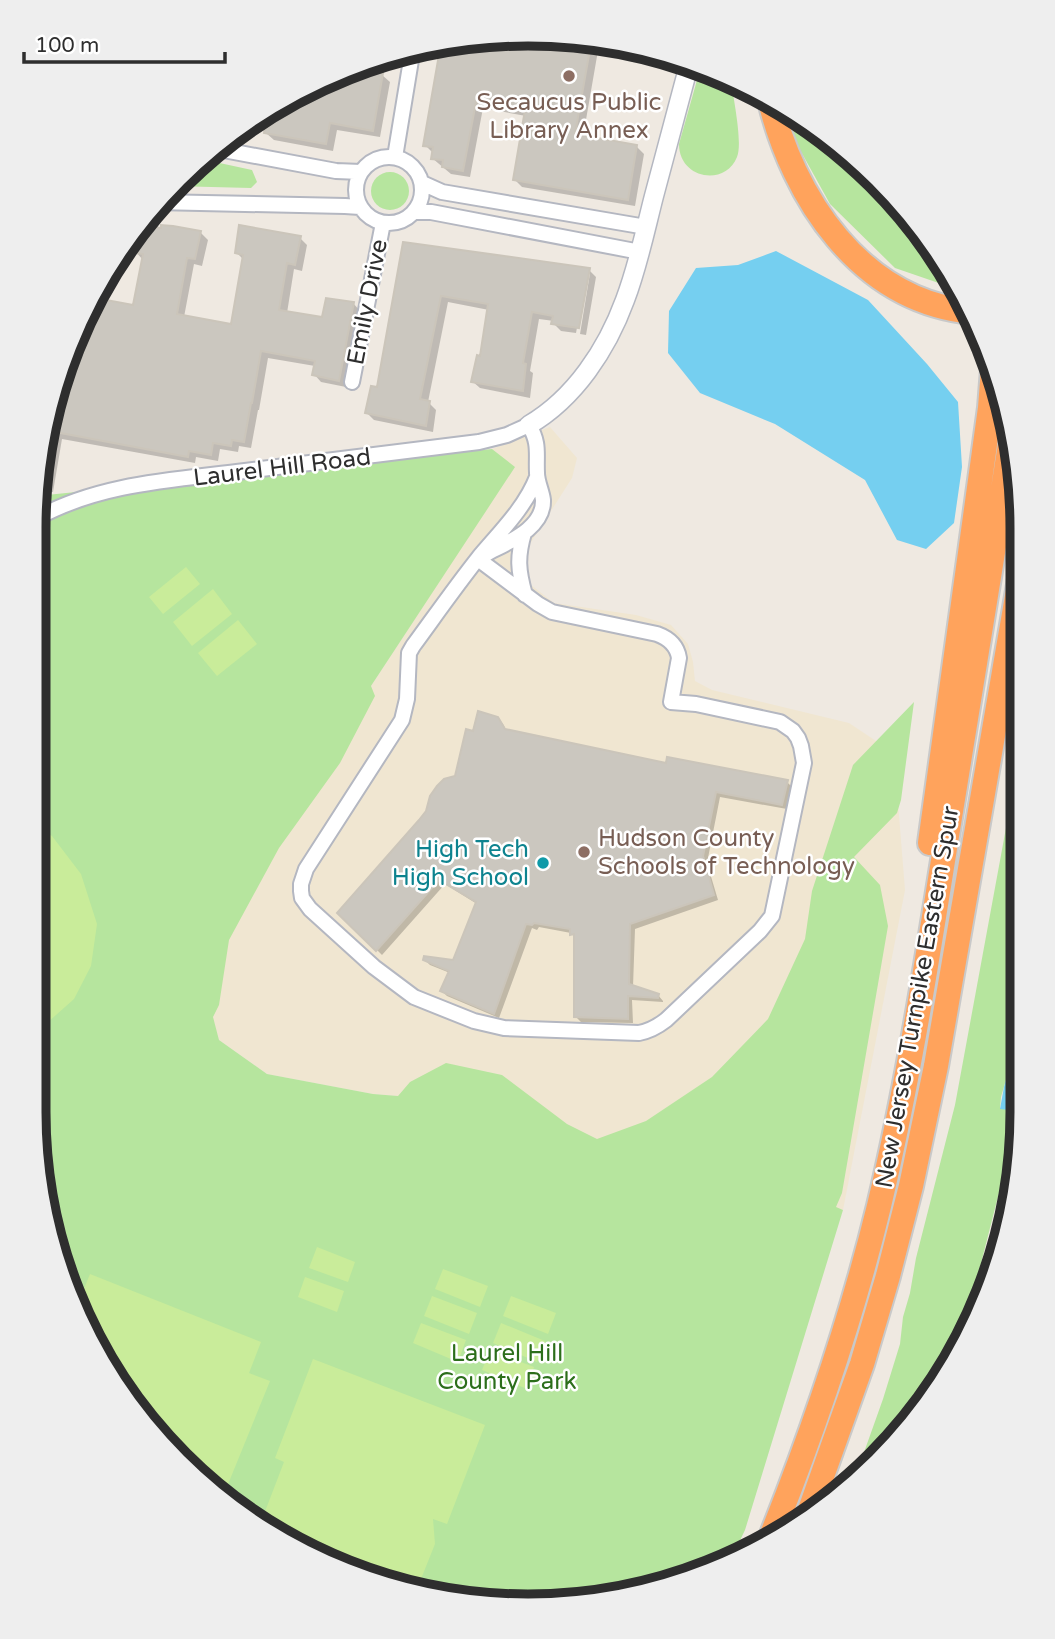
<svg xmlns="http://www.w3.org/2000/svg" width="1055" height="1639" viewBox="0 0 1055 1639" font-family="'Varela Round',sans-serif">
<rect width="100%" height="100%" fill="#efe9e1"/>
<path fill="#f0e6d1" d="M550,427L577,458L572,478L523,555L531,585L554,603L636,615L671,625L688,644L693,662L695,681L712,690L849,723L894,753L905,890L843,1210L613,1142L506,1129L444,1100L373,1094L267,1074L219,1040L209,1006L223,924L288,813L514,467L492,449Z"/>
<path fill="#b6e59e" d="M703,67L731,80C733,97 743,143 737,157C725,187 679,179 679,144L699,73H702Z
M780,103L853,156L919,226L959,290L895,268L830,204L784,121Z
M201,159L252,170L257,182L251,188L172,186Z
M371 191a19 19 0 1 1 38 0a19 19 0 1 1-38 0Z
M492,449L515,467L371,686L375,696L340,763L279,848L229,940L219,1005L213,1017L219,1040L267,1074L373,1094L398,1096L410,1082L446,1063L502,1075L567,1124L597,1139L646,1121L712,1077L768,1019L805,939L812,891L853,765L914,702L901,800L897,813L854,857L880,885L888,926L842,1193L836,1207L843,1210L745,1530L732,1557L655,1589L496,1605L368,1579L226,1503L117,1386L59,1270L33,1111L37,496Z
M1020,752L1018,1011L1010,1066L1001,1097L1000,1108L1017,1111L1018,1108V1118L963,1334L899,1437L857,1472L883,1399L900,1344L903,1317L910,1293L916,1258L955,1105Z"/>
<path fill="#c9ec9a" d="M186,567L200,584L163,614L149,597Z
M213,589L232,614L192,646L173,622Z
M238,620L257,644L217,676L198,653Z
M35,825L52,836L81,874L97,924L91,966L74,999L47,1023L34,1030Z
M317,1247L355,1262L348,1282L309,1268Z
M443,1269L488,1286L480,1307L435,1289Z
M90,1274L261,1342L249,1373L270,1381L222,1499L117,1386L77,1306Z
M305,1277L344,1291L337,1312L298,1297Z
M432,1296L477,1313L469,1334L424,1316Z
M511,1296L556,1313L548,1334L503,1316Z
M421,1323L466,1340L458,1362L413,1343Z
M501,1323L545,1341L537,1362L493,1343Z
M490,1350L534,1367L527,1389L482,1370Z
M313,1359L485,1425L447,1524L433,1519L435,1544L417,1589L368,1579L261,1522L284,1462L275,1458Z"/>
<path fill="#75cff0" d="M776,251L868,300L927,364L958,402L962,467L954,523L926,549L897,540L865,480L775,424L700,393L668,353L669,311L696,268L738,265Z
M1018,1011V1067C1014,1081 1019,1097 1017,1111L1000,1109L1004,1087L1010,1066Z"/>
<path fill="#0003" d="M495,34L592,37L600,39L583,137L637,147L644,154L635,206L522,187L514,179L526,116L483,108L470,177L451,174L432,158L433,153L425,145Z
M342,72V75L357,78L382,75L390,82L380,137L337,130L333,151L274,140L266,133L284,111L286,98L309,84Z
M240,127L239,134L231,133Z
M141,226L163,230L201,233L208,240L202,266L194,264L184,317L232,326L244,260L237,253L300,238L307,245L302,271L294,269L287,313L324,319L353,303L360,311L346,387L321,382L314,374L315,366L268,358L259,410H258L251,448L239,446L238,452L220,449L218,461L196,457L195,463L62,439L53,492L37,490L38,463L71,338L95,300L135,307L143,260L136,252Z
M404,244L589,270L596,277L586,335L580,334L590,273H587L576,333L561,331L553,323L554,321L539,319L530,371L533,373L530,398L480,388L472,381L481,358L489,310L448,302L428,402L436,410L433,432L374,420L367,413L379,389Z
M498,718L503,724L507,732L668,765L787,782L792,787L787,809L720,797L707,863L718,900L635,929L633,987L658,995L663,1001V1002L632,1000L633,1023L581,1022L575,1016L576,938L571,933L539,927L537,930L532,928L499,1018L447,996L442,991L450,973L430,965L425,960L454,962L477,904L445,884L382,955L340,913L456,777L474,733Z"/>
<path fill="#cbc7bf" stroke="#cbc5ba" stroke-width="2" d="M495,34L592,38L575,134L637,145L628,200L513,180L525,110L476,102L463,171L442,167L443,160L431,159L433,147L423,146L441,43Z
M357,68L383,73L373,131L330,123L326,144L264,133L268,109L273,107L282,109L284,100L309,84L340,72L355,76Z
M142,225L161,228V225L173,226L201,231L195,259L187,258L177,314L231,324L243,255L235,253L239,225L301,236L295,265L287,263L279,310L322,317L326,298L354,302L339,381L312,375L315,361L261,351L252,403H251L244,442L232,440L231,446L213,443L211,455L189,451L188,457L55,432L43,500H37L38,463L71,338L96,298L133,305L143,254L134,253L136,245L135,246L137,231Z
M403,242L590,268L579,328L551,324L553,316L532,312L523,363L526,364L523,391L471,382L477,355L480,356L488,304L441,296L420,399L430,401L426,426L365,413L371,386L377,387Z
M478,711L498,717L505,729L666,763L667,757L788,780L782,805L716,792L703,856L714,895L630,924L629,984L659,994L658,998L628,996V1019L574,1017V934L570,935V929L534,923L532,925L526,924L494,1014L440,991L449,971L423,960L424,956L453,960L476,902L439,880L376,951L337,913L419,820L426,811L430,796L437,786L444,779L455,776L466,729L473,731Z"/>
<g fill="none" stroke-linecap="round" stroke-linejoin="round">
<g stroke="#b4b7c1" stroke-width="18">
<path id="minor" d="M213,148L336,171L361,172
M356 190a33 33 0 1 1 66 0a33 33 0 1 1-66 0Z
M395,157L413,48
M422,183L442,192L646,227
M155,202L345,206L360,207
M414,212H431L640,252
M352,382L383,223
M37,518C101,483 174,480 245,471C323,462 401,452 479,442L507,435L529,425C540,444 536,453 537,473C537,482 542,491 543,500C544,529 506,543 486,554
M524,533C517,557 518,570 525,595
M478,559L538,604L552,612L657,634C668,638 677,645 679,658L671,702L696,704L780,722L793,731L798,738L801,746L804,763L772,916L760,931L666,1020C657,1027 650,1031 639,1033L504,1028L474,1021L414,997L374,967L310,909L302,898L301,891V884L306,869L402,720L407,699L409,653L413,646C435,616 456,586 479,557C499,533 525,508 537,477"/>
</g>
<g stroke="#b4b7c1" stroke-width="21">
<path id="tertiary" d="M529,425C575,398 607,349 625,300C638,266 645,231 654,196C666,151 678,106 690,61"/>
</g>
<g stroke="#c9c9c9" stroke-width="28">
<path id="motorway" d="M769,97C793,198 860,301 972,312
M930,843L990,408L993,369
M810,1510L862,1364L888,1276L911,1186L936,1066L1020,579
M769,1542C813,1432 851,1321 879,1206C907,1088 926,968 945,848C967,712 990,575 1011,438"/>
</g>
<use href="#minor" stroke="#fff" stroke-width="14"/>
<use href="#tertiary" stroke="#fff" stroke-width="18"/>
<use href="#motorway" stroke="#ffa35c" stroke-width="24"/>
</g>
<g fill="#8d6e63" stroke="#fff" stroke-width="2.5">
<circle cx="569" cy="76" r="7"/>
<circle cx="584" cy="852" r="7"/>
</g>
<circle fill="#0f9aa8" stroke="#fff" stroke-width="2.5" cx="543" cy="863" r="7"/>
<g text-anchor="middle" stroke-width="5" stroke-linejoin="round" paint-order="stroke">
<g font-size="24" fill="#785e54" stroke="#fff">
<text x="569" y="110">Secaucus Public<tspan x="569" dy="28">Library Annex</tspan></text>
<text x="598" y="846" text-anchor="start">Hudson County<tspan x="598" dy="28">Schools of Technology</tspan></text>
</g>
<g font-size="24" fill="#2e2e2e" stroke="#fff">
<text transform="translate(367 302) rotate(-79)" y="8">Emily Drive</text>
<text transform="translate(282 467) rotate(-7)" y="8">Laurel Hill Road</text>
<text transform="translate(917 997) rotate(-80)" y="8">New Jersey Turnpike Eastern Spur</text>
</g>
<g font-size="24" fill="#0d838f" stroke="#fff" text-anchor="end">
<text x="529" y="857">High Tech<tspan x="529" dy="28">High School</tspan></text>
</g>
<g font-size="24" fill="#2c6e1b" stroke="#fff">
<text x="507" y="1361">Laurel Hill<tspan x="507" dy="28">County Park</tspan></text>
</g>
</g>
<path d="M0 0H1055V1639H0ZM528 46H528A482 482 0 0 1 1010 528V1112A482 482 0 0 1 528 1594H528A482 482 0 0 1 46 1112V528A482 482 0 0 1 528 46Z" fill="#eee" fill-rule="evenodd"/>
<path fill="none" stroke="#2e2e2e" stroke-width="9" d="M528 46H528A482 482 0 0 1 1010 528V1112A482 482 0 0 1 528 1594H528A482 482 0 0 1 46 1112V528A482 482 0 0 1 528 46Z"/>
<path d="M24 52v10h201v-10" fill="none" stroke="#2e2e2e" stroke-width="3.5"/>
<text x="35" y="52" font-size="21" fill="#2e2e2e" stroke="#ffffff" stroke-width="5" paint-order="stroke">100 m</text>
</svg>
